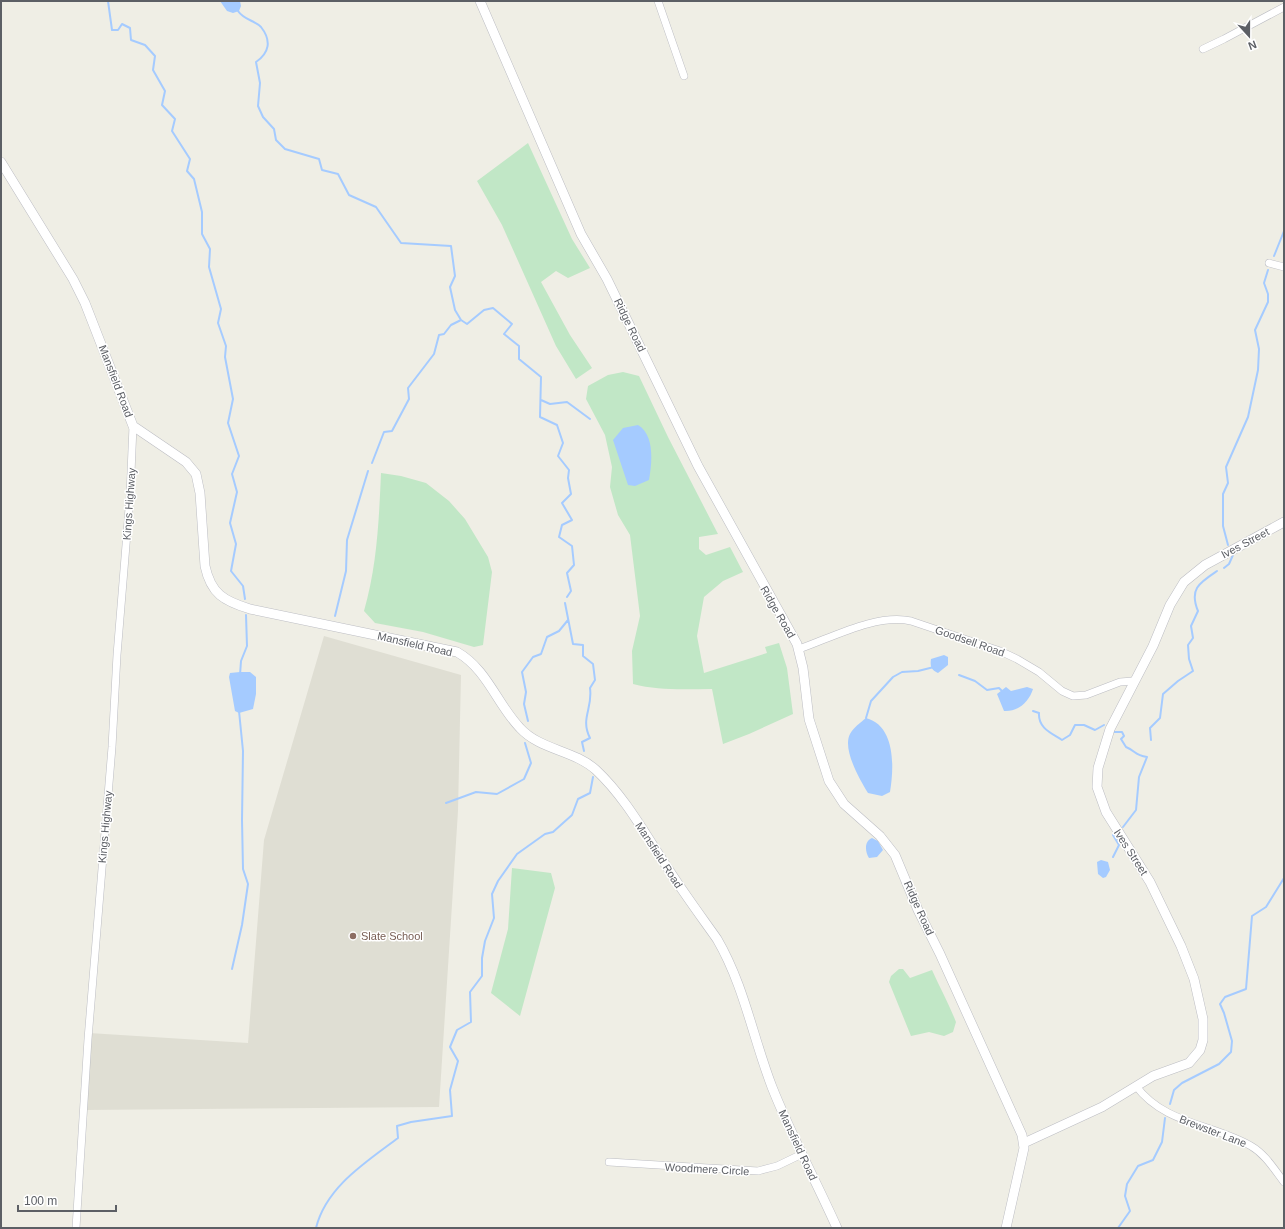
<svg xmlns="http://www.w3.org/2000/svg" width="1285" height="1229" viewBox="0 0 1285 1229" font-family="Helvetica,sans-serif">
<rect width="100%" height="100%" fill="#efeee5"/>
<path fill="#dfded3" d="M324,636L461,675L458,811L439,1107L83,1110L89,1033L248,1043L264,840Z"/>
<path fill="#c1e7c6" d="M528,143L572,239L590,268L568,278L556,271L541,282L570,335L592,368L576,379L556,346L502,225L477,181Z
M623,372L639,376L668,437L718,534L699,537V549L706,555L730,547L743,572L723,581L704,597L697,636L704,673L767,653L765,647L779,643L787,668L793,714L749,734L723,744L712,689C686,689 659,691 633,684L632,651L640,616L630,535L618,515L610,487L612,467L605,435L586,399L588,386L608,375Z
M381,473L401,476L426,483L449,501L465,519L488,557L492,572L483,645L474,647L423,632L375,623L364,611C377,566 379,520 381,473Z
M512,868L551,873L555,888L520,1016L491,993L508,929Z
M899,969H903L910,978L932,970C940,988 949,1004 956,1022L953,1032L944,1036L929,1032L911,1036L889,982L891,976Z"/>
<path fill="#a5cbff" d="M220,1H240L241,6L239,11L233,13L227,11Z
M638,425C655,435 652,463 649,480L635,486L628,485L613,440L623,428Z
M944,655L948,657V665L938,673C931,670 930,666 931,659Z
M240,672H250L256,677V694L253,709L239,713L235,711L229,677L230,673Z
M1006,687L1011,691L1027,687L1033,689C1029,702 1018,712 1004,711L997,694Z
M866,718C896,726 894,768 890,792L882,796L868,793C860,780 842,749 850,734C854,727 860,723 866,718Z
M872,838L878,841L883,850L877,857L869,858C865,852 864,841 872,838Z
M1101,860L1108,862L1110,870L1106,877L1103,878L1098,874L1097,862Z"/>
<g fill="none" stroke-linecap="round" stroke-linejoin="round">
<path stroke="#a5cbff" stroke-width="2" d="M108,1L112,30H118L122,24L130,28L131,40L145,45L155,56L153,70L165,91L162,105L175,119L172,131L190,159L187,171L194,179L202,212V234L210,249L209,267L221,309L218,323L226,346L225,357L233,399L228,423L239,456L232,474L237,492L230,523L236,544L231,571L243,586L245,599
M238,11C244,20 254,20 261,27C272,41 269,53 256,62L260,83L258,106L263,117L274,129L276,140L285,149L319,159L322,170L338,174L349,195L376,207L401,243L451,246L455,276L450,287L455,310L461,320L467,324L484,310L493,308L512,324L504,334L519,346V359L541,377L540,417L557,425L563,443L558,456L569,470L568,478L571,494L562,503L572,520L562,525L559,537L572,546L574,565L567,573L571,591L567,597
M1274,256L1284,231
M541,400L550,404L567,402L590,419
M372,463L384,432L392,431L409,399L408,388L434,354L439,335L444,334L451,325L461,320
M1228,545L1223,526V494L1228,483L1226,467L1248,417L1258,370L1259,349L1255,330L1268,302V294L1264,283L1268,270
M1224,568L1229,564L1233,555
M565,603L573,644L583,645V656L593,664L595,680L590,688C593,709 580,718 590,738L582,742L584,751
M335,616L346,571L347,540L368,471
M240,675L241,661L247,646L246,615
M959,675L975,681L987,690L999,688L1002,691
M1033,711L1039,713C1038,728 1051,733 1062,740L1070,735L1075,725H1084L1095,730L1104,725
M866,718L871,701L893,677L902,672L918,671L934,667
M528,721L524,704L526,692L522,672L533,657L541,654L547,637L559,631L568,620
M1114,732H1122L1124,736L1121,739L1126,747C1136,751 1134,755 1147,757L1139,777L1136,810L1123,827
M1151,740L1150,728L1160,718L1163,694L1178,681L1193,671L1189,659L1188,645L1193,638L1191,626L1198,611C1189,589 1199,583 1217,571
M446,803L476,792L497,794L524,779L531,763L525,743
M1113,857L1119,845L1113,835L1115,834
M232,969L242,925L248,884L243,869L242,820L243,751L239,711
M1170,1104L1174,1090L1182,1083L1219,1064L1231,1052L1232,1041L1224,1013L1220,1004L1225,997L1246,989L1252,916L1266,907L1284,878
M316,1228C326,1187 366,1162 398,1138L397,1126L411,1122L452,1116L450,1090L458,1061L450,1047L457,1030L471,1022L470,992L482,976V958L485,941L494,918L492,894L498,881L517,854L545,834L553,832L572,815L578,799L590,793L593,777
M1118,1228L1130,1211L1125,1196L1127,1184L1138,1166L1153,1160L1162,1142L1165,1118"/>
<g stroke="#bcbdc3" stroke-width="8">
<path id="minor" d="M658,1L684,76
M1203,49L1224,39L1284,7
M1269,263L1284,267
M799,649C831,638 877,613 911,621L1000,651L1017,659L1039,672L1062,691L1073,696L1086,695L1120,682L1133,681
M1136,1086C1164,1124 1213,1124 1251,1146C1265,1154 1274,1169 1284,1182
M609,1162L758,1171L777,1166L802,1154
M76,1228L88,1039L112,747L117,655L130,496L133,426"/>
</g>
<g stroke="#bcbdc3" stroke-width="10">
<path id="tertiary" d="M480,1L581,234L607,279L698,466L797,644L803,668L809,719L829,781L844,804L880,836L895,855L918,910L940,954L1022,1135L1024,1148L1006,1228
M1,162L73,279L85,303L133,426L186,462L196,474L200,493L205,566C211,594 224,601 250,609L457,652C487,669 497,704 520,728C540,750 574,750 596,770C625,797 645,834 667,867C683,892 700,915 717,939C744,985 753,1038 772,1087C791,1135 816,1181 837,1228
M1024,1143L1102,1107L1153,1076L1189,1063L1200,1050L1203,1040V1019L1194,979L1181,946L1150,882L1106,812L1097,787L1098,768L1110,729L1153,646L1170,605L1184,582L1205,565L1284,522"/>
</g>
<use href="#minor" stroke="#fff" stroke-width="7"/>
<use href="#tertiary" stroke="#fff" stroke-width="9"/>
</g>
<circle fill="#8d6e63" stroke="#fff" stroke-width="1.5" cx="353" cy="936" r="4"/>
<g text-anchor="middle" stroke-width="3" stroke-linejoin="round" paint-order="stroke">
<g font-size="11" fill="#5c5f65" stroke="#fff">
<text transform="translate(630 325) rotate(64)" y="4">Ridge Road</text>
<text transform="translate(116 381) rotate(69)" y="4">Mansfield Road</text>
<text transform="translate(129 504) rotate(-86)" y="4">Kings Highway</text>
<text transform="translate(1245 543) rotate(-28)" y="4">Ives Street</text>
<text transform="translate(778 612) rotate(60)" y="4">Ridge Road</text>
<text transform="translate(970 641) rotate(19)" y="4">Goodsell Road</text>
<text transform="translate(415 644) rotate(13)" y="4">Mansfield Road</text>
<text transform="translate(105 827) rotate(-85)" y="4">Kings Highway</text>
<text transform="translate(1131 852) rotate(57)" y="4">Ives Street</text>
<text transform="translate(659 855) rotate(57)" y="4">Mansfield Road</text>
<text transform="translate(919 908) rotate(66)" y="4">Ridge Road</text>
<text transform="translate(1213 1131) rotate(21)" y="4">Brewster Lane</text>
<text transform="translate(798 1145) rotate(65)" y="4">Mansfield Road</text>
<text transform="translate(707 1169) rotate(3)" y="4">Woodmere Circle</text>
</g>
<g font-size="11" fill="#785e54" stroke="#fff" text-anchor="start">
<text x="361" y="940">Slate School</text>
</g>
</g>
<rect width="1285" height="1229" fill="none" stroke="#5c5f65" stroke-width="4"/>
<g transform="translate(1249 36) rotate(159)" stroke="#ffffff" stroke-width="3" paint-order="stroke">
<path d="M0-3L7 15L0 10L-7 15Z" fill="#5c5f65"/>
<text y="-6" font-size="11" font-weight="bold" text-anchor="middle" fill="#5c5f65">N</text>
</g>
<path d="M18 1205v6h98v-6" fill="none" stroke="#5c5f65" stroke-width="2"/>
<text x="24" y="1205" font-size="12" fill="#5c5f65" stroke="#ffffff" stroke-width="3" paint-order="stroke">100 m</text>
</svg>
